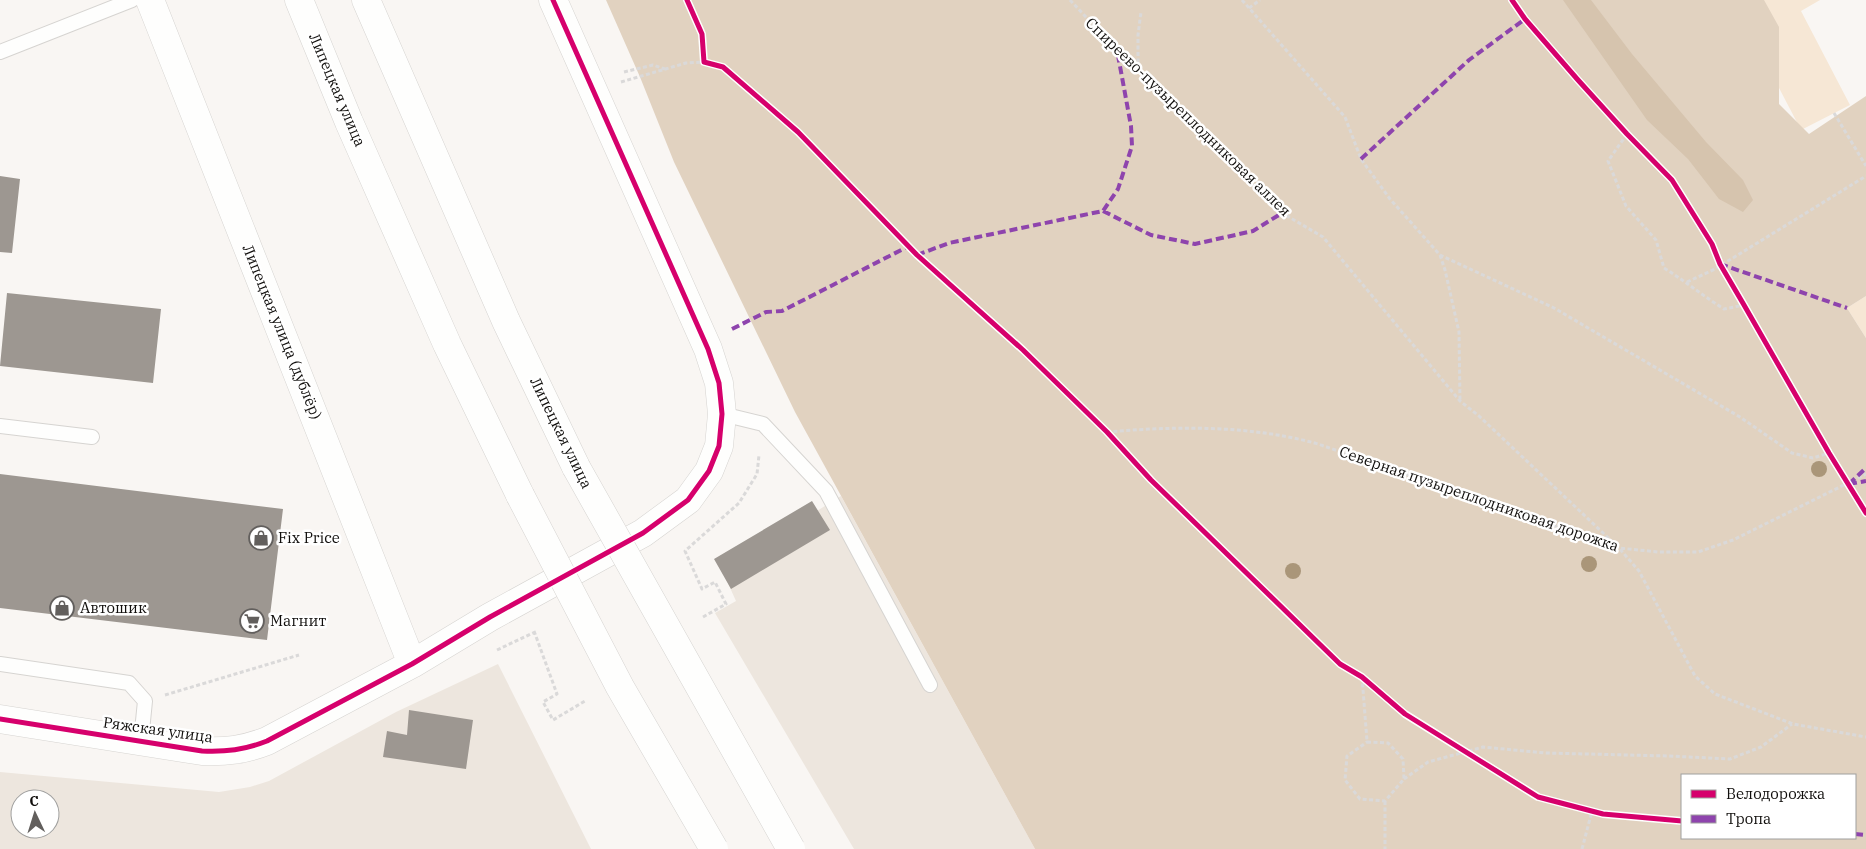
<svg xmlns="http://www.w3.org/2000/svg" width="1866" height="849" viewBox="0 0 1866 849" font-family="'IBM Plex Serif',serif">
<rect width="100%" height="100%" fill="#f9f6f3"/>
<path fill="#ede6de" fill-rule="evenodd" d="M841,496L1035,849H854L715,613L736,601L722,570Z
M498,664L591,849H0V772L219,792L250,787L269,781L396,712ZM20,799H50V829H20Z"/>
<path fill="#f6e7d5" d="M1733,0H1820L1801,11L1850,105L1801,130Z
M1866,296V338L1847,308Z"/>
<path fill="#e1d2c0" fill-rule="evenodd" d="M606,0H1764L1779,27V104L1809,134L1866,96V296L1847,308L1866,338V849H1035L795,412L674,162L640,77ZM1682,775H1855V838H1682Z"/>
<path fill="#d6c4ae" d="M1563,0H1591L1632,54L1706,142L1743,180L1753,200L1743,212L1719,199L1688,159L1647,120Z"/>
<path fill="#9d9791" d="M0,176L20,179L12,253L0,252Z
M7,293L161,309L153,383L0,366Z
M0,474L283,509L267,640L0,608Z
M812,501L830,530L731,589L714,559Z
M409,710L473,720L466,769L383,757L387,731L407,735Z"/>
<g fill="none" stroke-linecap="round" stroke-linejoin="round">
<g stroke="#d6d4d1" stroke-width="16">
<path id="service" d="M0,52L132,0
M722,414L763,424L826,491L930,685
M0,426L92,437
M0,664L129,683L145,701L141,741"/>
</g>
<g stroke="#d6d4d1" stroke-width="29">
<path id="tertiary" d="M150,0L412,664
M0,719L202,751C226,752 244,750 267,741L412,664L490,617L643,533L688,500L709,471L719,446L722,414L719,383L708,349L553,0"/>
</g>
<g stroke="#d6d4d1" stroke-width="29">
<path id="primary" d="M299,0L349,122L447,344L520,495
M366,0L506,321L576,467"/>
</g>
<path stroke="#dad9d9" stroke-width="3" stroke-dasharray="4 2.5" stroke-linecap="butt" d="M1070,0L1117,50L1282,213L1323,237L1460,401L1479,416L1619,548L1639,571L1695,676L1715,694L1793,724L1866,737
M1242,0L1345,117L1361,159L1390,199L1440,255L1554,308L1740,417L1792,453L1813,458L1829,453
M1249,8L1260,0
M1138,69V35L1141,12
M624,72L653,65L665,69
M621,82L686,63L704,62
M1834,113L1866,166
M1627,134L1608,161L1626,206L1656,240L1664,268C1685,281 1703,296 1724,309L1744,305
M1440,255L1445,270L1459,332L1460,401
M1687,282L1715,269L1866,176
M1107,432C1176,426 1251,425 1318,444L1619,548L1658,552H1698L1733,540L1866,474
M703,617L726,604L715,582L702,589L685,551L739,503L757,474L759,455
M534,631L557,694L543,702L553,720L585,701
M497,650L535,632
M1362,677L1367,741
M165,695L299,655
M1367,742L1388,743L1403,759L1404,779L1385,801L1360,799L1345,780L1347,756Z
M1404,779L1428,762L1483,747L1545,753L1669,756L1730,759L1761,747L1792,724
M1385,801V849
M1582,849L1592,811"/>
<use href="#service" stroke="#fefefd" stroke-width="14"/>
<use href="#tertiary" stroke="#fefefd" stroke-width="28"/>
<use href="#primary" stroke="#fefefd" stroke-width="28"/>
<g stroke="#d6d4d1" stroke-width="29" stroke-linecap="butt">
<path id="primary-bridge" d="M576,467L791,849
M520,495L620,687L714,849"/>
</g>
<use href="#primary-bridge" stroke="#fefefd" stroke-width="28"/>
<path stroke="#8e44ad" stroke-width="4" stroke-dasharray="8 4" stroke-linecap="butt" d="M1361,159L1469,60L1525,19
M1103,211L1151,235L1195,244L1253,231L1282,213
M917,255L949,243L1103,211L1118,189L1132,146L1131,126L1117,50
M1720,264L1847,308
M732,329L766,312L782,311L909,246
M1849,484L1866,468
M1849,484L1866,481
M1855,834L1866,835"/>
<g stroke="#fff" stroke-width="8">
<path id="cycleway" d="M687,0L702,34L704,62L723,67L798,132L917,255L1023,350L1107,432L1151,480L1340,664L1362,677L1405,714L1538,797L1603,814L1682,821
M1512,0L1525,19L1578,80L1627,134L1672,180L1712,244L1720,264L1744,305L1829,453L1866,513
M0,719L202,751C226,752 244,750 267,741L412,664L490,617L643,533L688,500L709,471L719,446L722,414L719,383L708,349L553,0"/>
</g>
<use href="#cycleway" stroke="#d6006c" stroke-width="5"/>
</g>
<g fill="#aa9679">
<circle cx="1819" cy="469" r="8"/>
<circle cx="1589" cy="564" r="8"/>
<circle cx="1293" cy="571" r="8"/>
</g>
<defs>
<g id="shop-ring" transform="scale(1.25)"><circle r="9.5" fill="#fff" stroke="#625f5d" stroke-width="1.5"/><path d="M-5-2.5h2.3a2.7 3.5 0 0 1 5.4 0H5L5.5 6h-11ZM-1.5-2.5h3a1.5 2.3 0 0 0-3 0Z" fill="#625f5d"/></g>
<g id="supermarket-ring" transform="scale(1.25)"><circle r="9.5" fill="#fff" stroke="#625f5d" stroke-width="1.5"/><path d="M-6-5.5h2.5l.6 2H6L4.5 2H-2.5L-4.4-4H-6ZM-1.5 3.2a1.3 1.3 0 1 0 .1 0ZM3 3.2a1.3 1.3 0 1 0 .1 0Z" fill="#625f5d"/></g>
</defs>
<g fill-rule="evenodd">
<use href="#shop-ring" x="261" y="538"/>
<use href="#shop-ring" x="62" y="608"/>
<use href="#supermarket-ring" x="252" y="621"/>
</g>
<g text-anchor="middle" stroke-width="5" stroke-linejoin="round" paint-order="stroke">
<g font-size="15" fill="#100e0c" stroke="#fff">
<text transform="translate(337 90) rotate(67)" y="5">Липецкая улица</text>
<text transform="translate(1188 117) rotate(44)" y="5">Спиреево-пузыреплодниковая аллея</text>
<text transform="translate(282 332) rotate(68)" y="5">Липецкая улица (дублёр)</text>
<text transform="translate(561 433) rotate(64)" y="5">Липецкая улица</text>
<text transform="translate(1479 499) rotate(19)" y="5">Северная пузыреплодниковая дорожка</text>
<text transform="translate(158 730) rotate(8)" y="5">Ряжская улица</text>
</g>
<g font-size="15" fill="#100e0c" stroke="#fff" text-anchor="start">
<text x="278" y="543">Fix Price</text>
<text x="80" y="613">Автошик</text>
<text x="270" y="626">Магнит</text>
</g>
</g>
<rect x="1681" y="774" width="175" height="65" fill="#ffffff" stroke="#9f9f9e"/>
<rect x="1691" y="790" width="25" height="8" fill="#d6006c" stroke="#9f9f9e"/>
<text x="1726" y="799" font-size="15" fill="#100e0c">Велодорожка</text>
<rect x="1691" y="815" width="25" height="8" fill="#8e44ad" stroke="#9f9f9e"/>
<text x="1726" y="824" font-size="15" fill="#100e0c">Тропа</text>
<g transform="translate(35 814) rotate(356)"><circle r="24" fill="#ffffff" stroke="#9f9f9e"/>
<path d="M0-4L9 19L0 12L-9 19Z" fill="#625f5d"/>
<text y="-8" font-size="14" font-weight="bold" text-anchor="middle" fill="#100e0c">С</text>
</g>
</svg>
